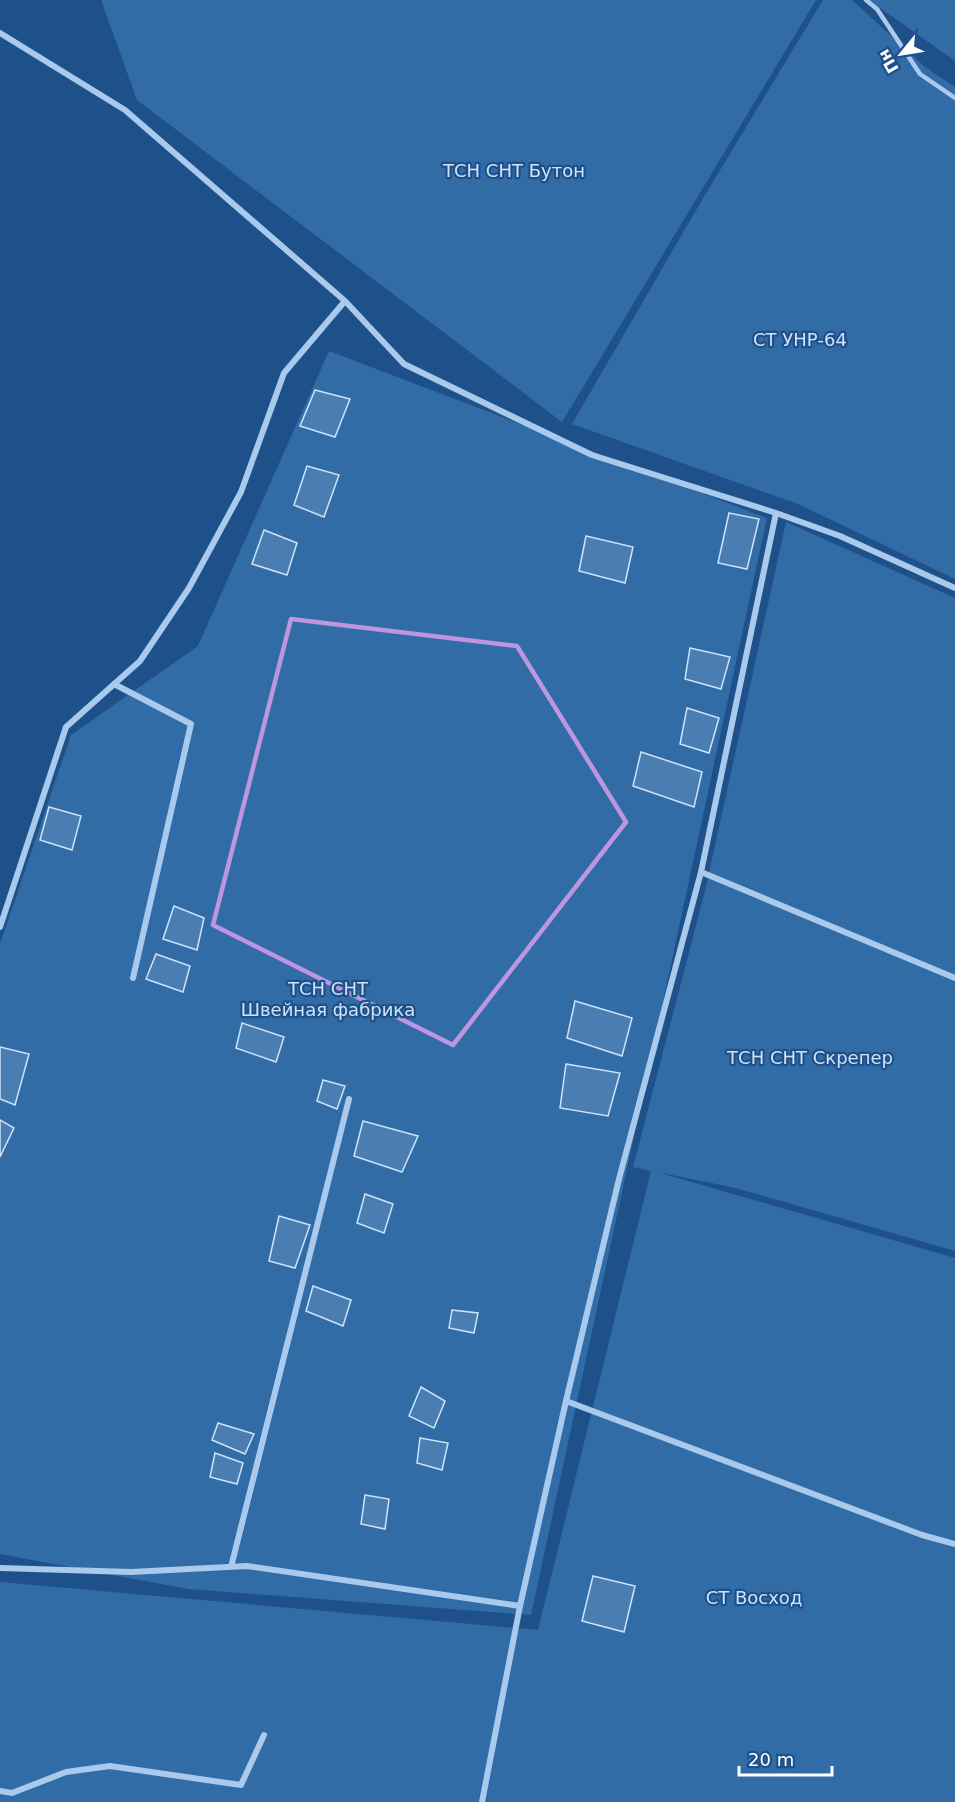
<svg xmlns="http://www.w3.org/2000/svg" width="955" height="1802" viewBox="0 0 955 1802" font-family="'DejaVu Sans',sans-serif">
<rect width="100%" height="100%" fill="#1e518a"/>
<path fill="#316ca7" d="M101,0H816L562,422L137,100Z
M823,0H852L925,67L955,87V579L798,504L572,424L702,200Z
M869,0H955V61Z
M329,351L767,518L531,1615L188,1589L0,1554V944L71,735L198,646Z
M786,522L955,598V1251L736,1188L657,1172L955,1258V1802H0V1582L538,1630L651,1171L633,1167L705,891Z"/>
<path fill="#4a7eb3" stroke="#cee3f9" stroke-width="1.5" d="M315,390L350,399L335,437L300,426Z
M307,466L339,475L324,517L294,505Z
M729,513L759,519L747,569L718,563Z
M264,530L297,543L287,575L252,564Z
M586,536L633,547L625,583L579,571Z
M690,648L730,657L721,689L685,679Z
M687,708L719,718L709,753L680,744Z
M641,752L702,772L694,807L633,786Z
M49,807L81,816L72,850L40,840Z
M174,906L204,918L197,950L163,939Z
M156,954L190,966L183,992L146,979Z
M575,1001L632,1018L622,1056L567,1038Z
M242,1023L284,1037L276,1062L236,1048Z
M0,1047L29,1054L15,1105L0,1099Z
M566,1064L620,1073L608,1116L560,1108Z
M323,1080L345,1086L337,1109L317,1101Z
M0,1120L14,1128L0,1157Z
M363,1121L418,1136L402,1172L354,1156Z
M365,1194L393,1204L384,1233L357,1223Z
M279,1216L310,1225L295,1268L269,1261Z
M313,1286L351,1300L343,1326L306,1311Z
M452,1310L478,1313L474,1333L449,1328Z
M421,1387L445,1401L434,1428L409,1416Z
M218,1423L254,1434L245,1454L212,1440Z
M420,1438L448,1443L442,1470L417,1463Z
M215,1453L243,1463L237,1484L210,1477Z
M365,1495L389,1499L385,1529L361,1524Z
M593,1576L635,1586L624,1632L582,1621Z"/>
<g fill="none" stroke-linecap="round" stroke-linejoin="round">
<path stroke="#a9caec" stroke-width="4.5" d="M866,0L877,9L920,74L955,98"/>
<path stroke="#a9caec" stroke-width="6" d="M0,33L125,110L345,301L404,364L592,455L776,513L840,536L955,588
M114,684L191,724L133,978
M701,872L955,978
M0,927L66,727L140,661L189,588L241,492L284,373L345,301
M566,1401L922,1535L955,1544
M231,1567L349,1099
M0,1568L131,1572L247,1566L520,1606
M0,1791L12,1793L66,1772L110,1766L241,1785L264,1735
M482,1802L520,1606L566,1401L619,1179L701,872L776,513"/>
</g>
<path fill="none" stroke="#bd96df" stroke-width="4.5" stroke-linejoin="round" d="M291,619L517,646L626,822L453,1045L213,925Z"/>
<g text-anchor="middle" stroke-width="4.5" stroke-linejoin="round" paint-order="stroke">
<g font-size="18" fill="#cee3f9" stroke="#1e518a">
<text x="514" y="177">ТСН СНТ Бутон</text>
<text x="800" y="346">СТ УНР-64</text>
<text x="328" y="995">ТСН СНТ<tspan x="328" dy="21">Швейная фабрика</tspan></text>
<text x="810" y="1064">ТСН СНТ Скрепер</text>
<text x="754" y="1604">СТ Восход</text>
</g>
</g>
<g transform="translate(901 54) rotate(240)" stroke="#1e518a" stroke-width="4.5" paint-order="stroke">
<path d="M0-4.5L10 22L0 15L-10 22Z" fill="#ffffff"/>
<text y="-9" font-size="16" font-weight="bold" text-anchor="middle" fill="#ffffff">Пн</text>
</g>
<path d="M739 1766v9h93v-9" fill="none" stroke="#ffffff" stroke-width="3"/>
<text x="748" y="1766" font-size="18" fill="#ffffff" stroke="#1e518a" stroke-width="4.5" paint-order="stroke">20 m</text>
</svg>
